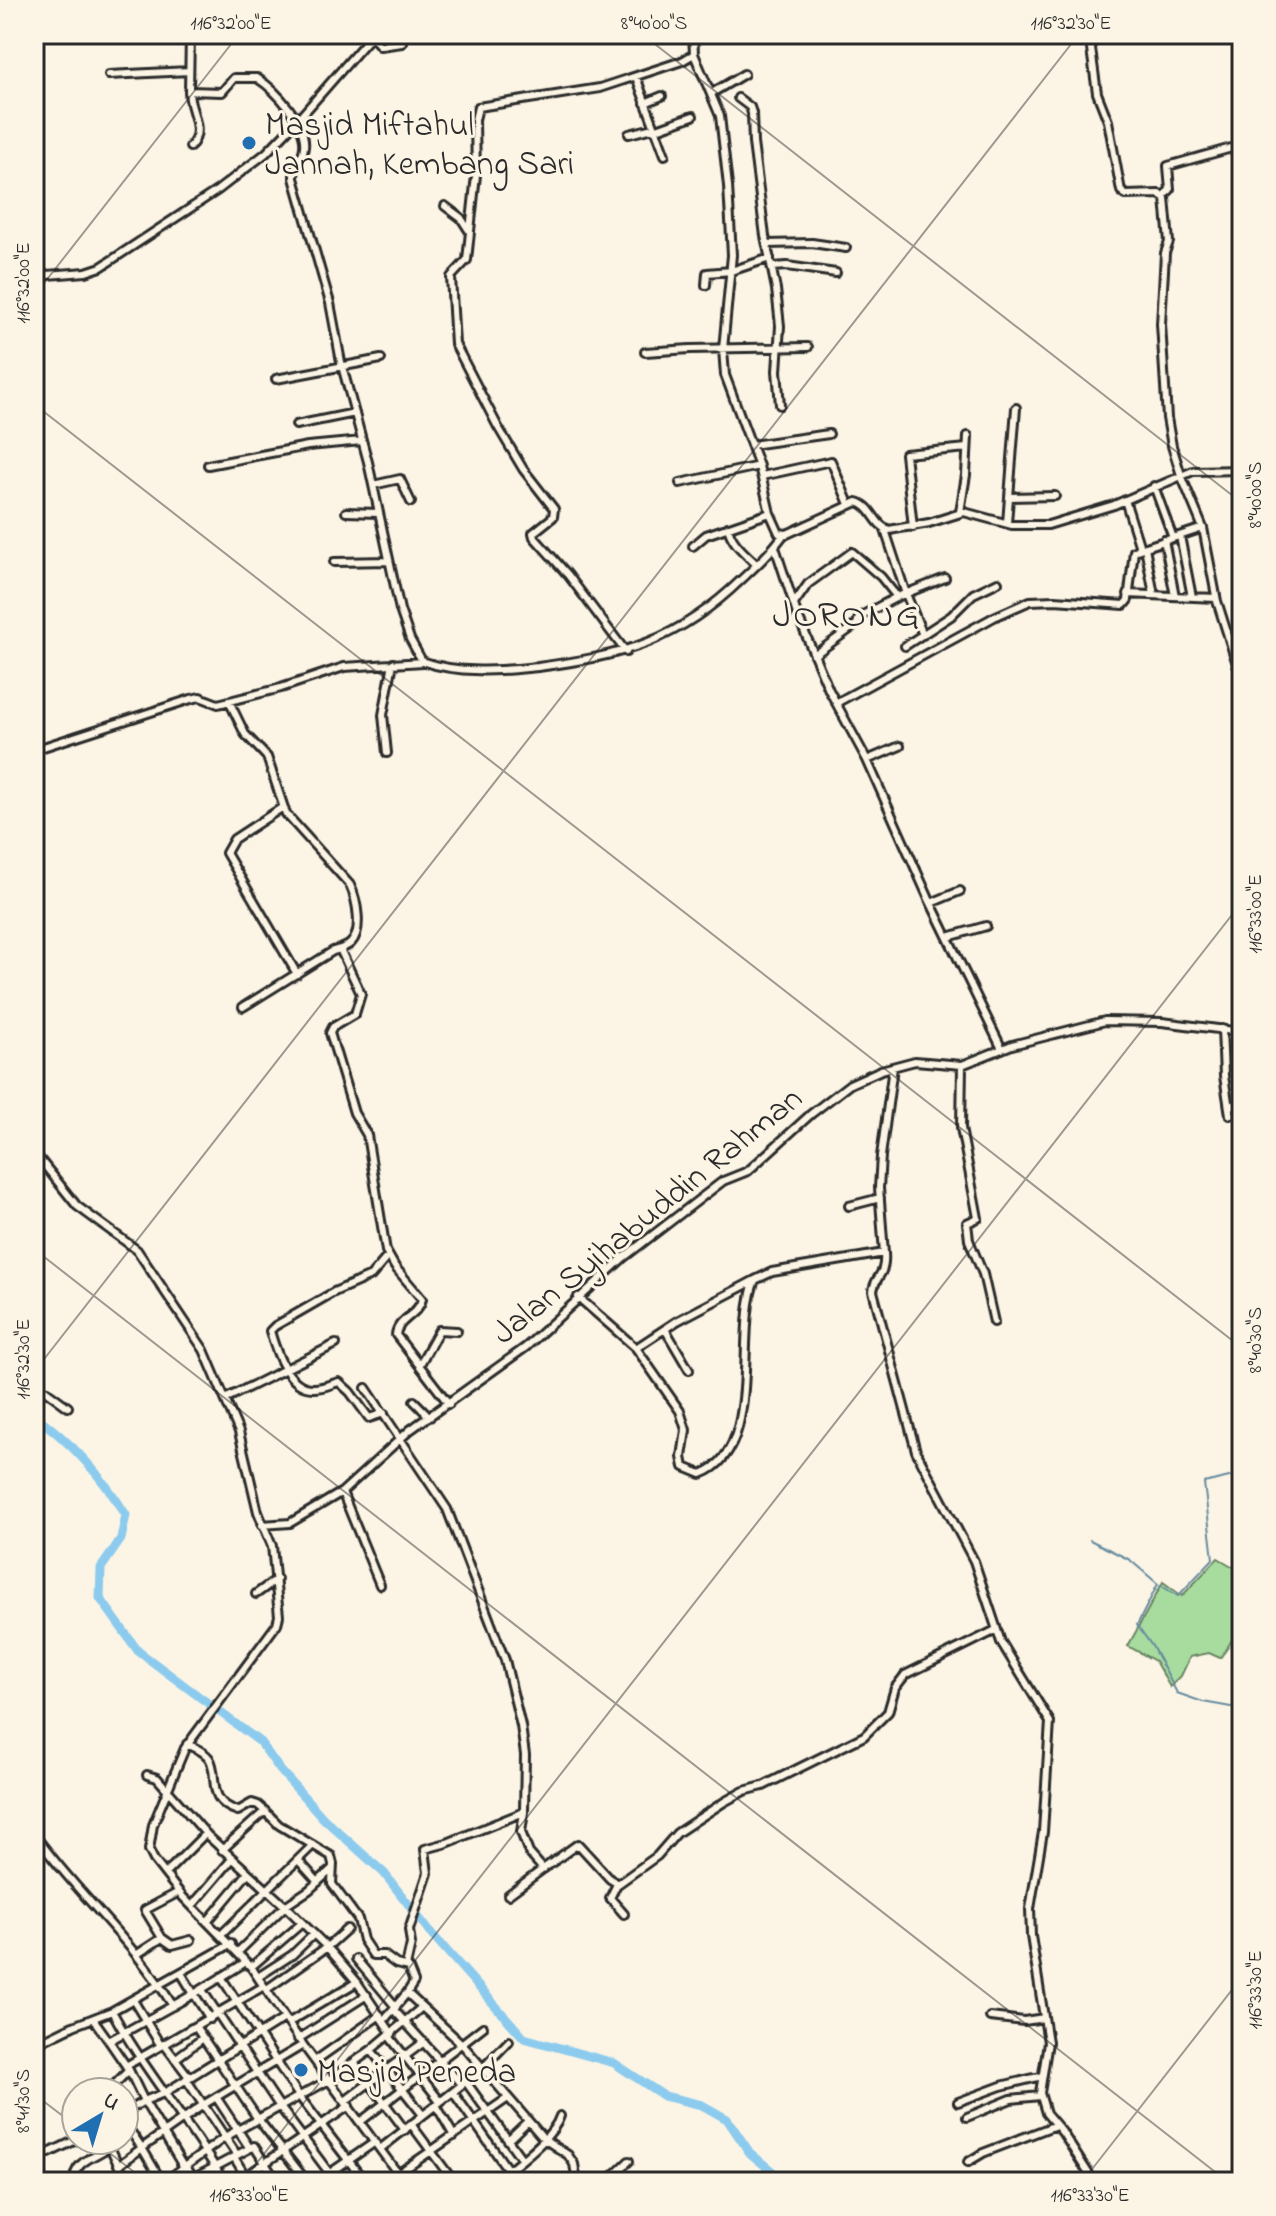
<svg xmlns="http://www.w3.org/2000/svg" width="1276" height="2216" viewBox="0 0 1276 2216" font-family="'Indie Flower',sans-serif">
<rect width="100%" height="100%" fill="#fcf5e5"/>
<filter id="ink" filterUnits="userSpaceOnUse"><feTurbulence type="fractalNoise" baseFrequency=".0125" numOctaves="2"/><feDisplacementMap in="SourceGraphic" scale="16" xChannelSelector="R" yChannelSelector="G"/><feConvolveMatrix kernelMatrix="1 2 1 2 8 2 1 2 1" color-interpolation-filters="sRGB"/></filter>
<g filter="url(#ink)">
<path fill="#a7dc9e" stroke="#698464" stroke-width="2" d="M1218,1558L1242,1572C1242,1609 1244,1628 1220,1658L1209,1653L1190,1657L1181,1676L1170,1687L1155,1661L1128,1646L1163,1582L1182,1596Z"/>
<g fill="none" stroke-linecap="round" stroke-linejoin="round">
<path stroke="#668ba0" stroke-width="2" d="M1090,1540L1130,1560L1158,1584L1137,1625L1152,1646L1177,1693L1203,1702L1242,1709
M1160,1585L1178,1596L1213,1559L1204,1483L1242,1474"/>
<path stroke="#8dcbee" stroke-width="9" d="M34,1415C71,1442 102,1476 126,1515L121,1539L101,1568L100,1598L138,1651L260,1742L280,1770L324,1819L384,1873L430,1932L524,2038L614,2063L664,2096L702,2105L727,2119L750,2153L785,2182"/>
<g stroke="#2b2b2b" stroke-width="12">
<path id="minor" d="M190,34L189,91L222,92L234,78H257C276,90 307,124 304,147C303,159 293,166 294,178L330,303L341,362L368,462L400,610L410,639L422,661C457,674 501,671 538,667C625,655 677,642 742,579C757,565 772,551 784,534
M693,34L694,54L720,116L728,186L732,255L723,349L725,375L759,466L770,513L779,533L787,534L857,502C873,506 874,525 889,530L929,523L964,512L1012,525H1048L1114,505L1193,471L1242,470
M1089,34L1097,93L1108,121L1121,191L1126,195L1159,194L1165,198L1169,242L1165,253L1161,324L1167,418L1172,446L1181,475L1203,528L1217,601L1242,680
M372,36L380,46L402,43
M109,75L189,71
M636,77L665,155
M189,91C189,112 206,129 190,147
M712,93L744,74
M738,98L750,107L752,113L753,143L765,236L776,289L780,326L777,371L780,405
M645,103L662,96
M654,130L693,116
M629,134L653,128
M1164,195L1170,190L1168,166L1242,145
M445,206L461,218L470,232L467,260L451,277L455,344L498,427L523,469L554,509L553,517L533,533L534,537L568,575L626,652
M470,231L476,175L475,120L478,107L600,88L682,61L694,54
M767,244L812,243L846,248
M773,267L787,266L836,273
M34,276L86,272L101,267L218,190L266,153L296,122L373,34
M706,285L707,273L731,271L770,258
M645,352L690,349L808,347
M276,379L381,359
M296,425L355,413
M751,445L829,434
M208,465L308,446L362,441
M762,476L831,461L849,504
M680,483L759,466
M373,485L400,479L411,502
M1154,486L1173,538
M1010,497L1055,496
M1125,500L1140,548
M346,512L379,513
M960,512L966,475L968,436
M1007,523L1016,408
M728,527C731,543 746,554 757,565
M913,527L905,454L967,448
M885,530L906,594L923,635
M1180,536L1192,597
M1164,540L1175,596
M693,546L706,535L770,513
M775,547L797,614L829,690L867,760L929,899L1002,1049
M1145,547L1154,595
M334,562L389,561
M1128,594L1216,598
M794,604L808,584L852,552L881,577L897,597
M905,646L951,616L973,594L998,582
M814,655L857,624L859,617L897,597L945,578
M229,701L245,734L267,757L286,814L350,885C357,900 363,931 351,943C346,948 339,949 333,951L243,1007
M836,703L994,617L1030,601L1055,600L1124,605L1128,600L1134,551L1203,528
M34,750L191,699L200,697L218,704L281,688L344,667L423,662
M387,753L383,715L393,663
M867,760L900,746
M283,807L234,839L226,853L297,974
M931,903L960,891
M948,937L986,926
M340,949L361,994L355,1014L333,1027L330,1033L354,1113L367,1135L386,1251L395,1267L422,1299C419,1315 397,1319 396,1335L449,1404
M1222,1029L1224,1076L1230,1115
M962,1065L961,1128L978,1218L967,1223L969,1240L983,1274L994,1322
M1229,1106L1242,1103
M34,1152L77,1206L137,1250L204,1350L239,1432L258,1512L272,1546L279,1616L277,1624L185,1748L153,1825L149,1850L154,1860L183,1897L251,1967L303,2045L404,2182
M849,1206L880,1198
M884,1253C886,1277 875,1275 873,1291L916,1451L974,1561L1001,1642L1050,1722L1043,1832L1030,1909L1031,1936L1048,2042L1040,2093L1046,2113L1062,2132L1094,2182
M578,1297L636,1348L680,1411L686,1430L682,1457L684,1467L701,1474C765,1450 734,1331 755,1280L772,1272L884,1253L879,1188L881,1156L893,1067
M665,1329L689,1370
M636,1348L677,1321L755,1280
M420,1364L439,1330L457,1331
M366,1388L447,1509L505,1660L521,1726L525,1755L524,1812L521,1832L529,1853L543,1869L578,1844L610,1879L618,1884L657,1856L677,1833L724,1802L744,1791L763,1786L864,1736L888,1712L895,1688L905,1675L996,1630
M34,1390H45L68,1407
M227,1398L336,1344
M414,1401L430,1417
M384,1413L369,1418L350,1392L339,1382C331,1384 323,1388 314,1388C288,1389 276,1352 270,1331L275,1326L334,1292L371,1276L388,1256
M342,1492L380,1585
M262,1525L290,1523L342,1492L410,1430L526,1347L623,1258L723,1181L748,1171L811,1114L850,1084L881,1070L915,1061L962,1065L1012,1045L1105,1021L1162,1022L1242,1032
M256,1594L277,1579
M187,1744C195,1748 204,1751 209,1758C220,1774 204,1801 238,1811L252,1803L258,1805L265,1811
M147,1775L157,1778L208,1836L285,1906L309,1890L332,1869
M34,1834C77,1894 134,1942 173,2006
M222,1850L265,1811L279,1825L331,1856L333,1864L332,1884L358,1919L363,1940L373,1955H384L396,1964L408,1967L414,1982L407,1993
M299,1861L318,1882
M165,1874L205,1834
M617,1884L610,1898L624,1914
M508,1895L543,1869
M192,1906L232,1859
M207,1922L248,1873
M347,1929L327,1947L357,1982L392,2034
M221,1935L313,1845
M162,1938L172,1945L191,1940
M238,1952L285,1906L327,1947L267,1989
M136,1955L162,1938L145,1910L179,1892
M356,1959L396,2007
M406,1966L411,1944L409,1930L428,1873L425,1849L447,1843L524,1812
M251,1967L302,1923
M221,1977L299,2096L365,2182
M258,1977L292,1955L314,1934
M202,1990L280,2107L336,2182
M133,2000L161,2046
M394,2010L462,2085
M112,2011C144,2071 190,2123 224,2182
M990,2017L1024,2021L1044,2018
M210,2019L194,1994L246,1962
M94,2020L109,2041L194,1994L181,1973
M384,2020L407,1993L462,2044L544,2139L568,2155L574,2164L577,2182
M288,2023L357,1982
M195,2026L258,2119L307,2182
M389,2036L440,2101
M298,2039L367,1995
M109,2041L129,2070L144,2101L124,2113
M164,2044L189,2077
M34,2045L73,2026L112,2011L231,1944
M371,2050L423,2115
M175,2059L203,2038
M315,2061L380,2015
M354,2062L405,2130
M126,2066L264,1986
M186,2079L237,2155L234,2157L249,2182
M466,2082L521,2158
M112,2087L129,2070
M453,2092L508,2170
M216,2097L249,2147
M345,2101L424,2042
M958,2102L1001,2086L1042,2076
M436,2105L454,2136
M967,2117L1011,2099L1040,2096
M360,2122L483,2027
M411,2124L454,2182
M509,2139L528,2121
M111,2149L126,2182
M380,2149L482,2069L509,2041
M49,2153L76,2140
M237,2155L254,2146L277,2182
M34,2162L41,2172L43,2182
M968,2162L983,2153L1056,2125
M119,2165L142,2148L124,2122
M185,2166L194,2178L234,2157
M184,2168L144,2101L166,2092L285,2018
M510,2168L522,2182
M74,2182C73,2157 104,2156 117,2140
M162,2182L142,2148L203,2105L303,2045
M164,2182L225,2137L329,2080L371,2050L422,2007
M237,2182L349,2106
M317,2182L375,2142
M386,2182L508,2098
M495,2182C513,2166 553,2139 560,2116
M607,2182L629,2161"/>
</g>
<use href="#minor" stroke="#fcf5e5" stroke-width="6"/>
</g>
</g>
<path fill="none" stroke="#2b2b2b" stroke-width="2" stroke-opacity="0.45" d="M642,34L1242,503M34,296L239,34M34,404L1242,1348M34,1249L1228,2182M34,1372L1079,34M34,2094L76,2126M93,2140L147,2182M242,2182L1242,902M1082,2182L1242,1977"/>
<g fill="#1f6fb2" stroke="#fcf5e5" stroke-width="3">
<circle cx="249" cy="143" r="8"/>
<circle cx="301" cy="2070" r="8"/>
</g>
<g text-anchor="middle" stroke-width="6" stroke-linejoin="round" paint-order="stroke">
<g font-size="34" fill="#2b2b2b" stroke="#fcf5e5" text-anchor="start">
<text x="265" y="135">Masjid Miftahul<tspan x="265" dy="39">Jannah, Kembang Sari</tspan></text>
<text x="317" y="2082">Masjid Peneda</text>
</g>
<g font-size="34" fill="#2b2b2b" stroke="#fcf5e5">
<text transform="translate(646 1214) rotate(-39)" y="12">Jalan Syihabuddin Rahman</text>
</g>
<g font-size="38" letter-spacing="2" fill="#2b2b2b" stroke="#fcf5e5">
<text x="847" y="626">JORONG</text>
</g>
</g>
<rect width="1276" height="2216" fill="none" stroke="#fcf5e5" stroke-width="88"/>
<g transform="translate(100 2116) rotate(38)"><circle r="38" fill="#fcf5e5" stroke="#a8a49b" stroke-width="2"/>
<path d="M0-6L14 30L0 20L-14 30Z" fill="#1f6fb2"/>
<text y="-12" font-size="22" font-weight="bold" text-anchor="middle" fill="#2b2b2b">U</text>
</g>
<rect x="44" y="44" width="1188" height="2128" fill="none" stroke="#2b2b2b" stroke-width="3"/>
<g font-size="20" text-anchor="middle" fill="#2b2b2b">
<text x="231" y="29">116°32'00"E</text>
<text x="654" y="29">8°40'00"S</text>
<text x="1071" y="29">116°32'30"E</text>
<text transform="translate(22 283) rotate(-90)" y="7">116°32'00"E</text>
<text transform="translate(1254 495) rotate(-90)" y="7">8°40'00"S</text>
<text transform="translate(1254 914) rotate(-90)" y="7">116°33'00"E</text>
<text transform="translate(1254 1340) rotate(-90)" y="7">8°40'30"S</text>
<text transform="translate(22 1359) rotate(-90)" y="7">116°32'30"E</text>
<text transform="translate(1254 1990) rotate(-90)" y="7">116°33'30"E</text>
<text transform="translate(22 2101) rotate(-90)" y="7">8°41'30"S</text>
<text x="249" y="2201">116°33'00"E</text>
<text x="1090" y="2201">116°33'30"E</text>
</g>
</svg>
